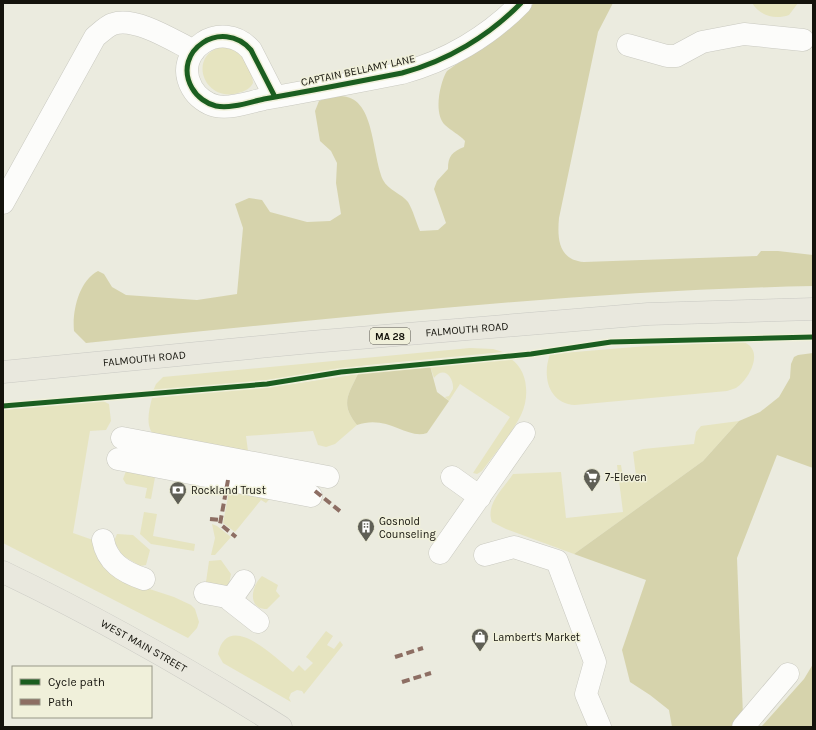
<svg xmlns="http://www.w3.org/2000/svg" width="816" height="730" viewBox="0 0 816 730" font-family="Karla,sans-serif">
<rect width="100%" height="100%" fill="#ebebdf"/>
<path fill="#e6e4c0" d="M752,3H798L789,15C775,20 760,16 752,3Z
M220,47C222,47 226,47 229,47C241,51 253,71 253,83C250,89 245,91 238,93C205,103 187,58 220,47Z
M743,342C765,349 750,379 736,388C733,389 730,390 727,391L575,405C548,403 542,376 550,354L647,346Z
M470,348L493,349L503,352L368,365L268,380L153,391L156,384L163,377Z
M511,359C528,370 530,397 521,415C511,435 495,453 482,471L477,474L473,473L510,417L460,384L449,401L445,397L449,396L453,389C454,378 444,365 434,378L430,366Z
M358,374C348,395 340,404 357,425L335,444L326,447L318,445L313,431L246,436L248,451L154,435C145,426 149,410 152,398L293,384Z
M103,401L109,404L111,421L106,430L90,431L73,533L93,540L128,582L174,597L191,605L195,609L199,622L197,628L188,638L3,543V410Z
M739,421L703,461L574,554L506,529L492,522C485,504 504,488 513,474L561,472L566,518L623,512L617,465H621L623,477L636,476L633,452L643,449L694,444L696,432L701,426Z
M126,471L156,472L151,499L145,498L147,488L126,484L123,479Z
M230,486L273,495L266,503L261,500L235,532L223,523Z
M144,512L157,514L153,536L195,544L194,551L151,544L140,534Z
M212,524L217,526L231,537L215,555H211L215,538Z
M117,534L133,535L150,550L146,565L140,566L122,555L114,541Z
M221,560L231,574L229,584L225,587L208,586L206,582L209,561Z
M262,576L278,585L276,591L280,596L267,609C247,609 251,586 262,576Z
M326,631L333,636L327,645L334,649L340,641L343,645L304,694L302,691L297,690L291,693L289,698L291,702L223,663L218,654C228,609 277,659 293,672L299,665L305,671L313,663L306,657Z"/>
<path fill="#d6d3ac" d="M534,3H613L598,32L559,218C557,240 559,260 584,262L757,256L761,251H778L813,255V286C570,291 328,319 86,343L74,331C72,311 79,281 98,271L104,274L112,287L126,295L197,300L237,294L243,228L235,204L249,198L262,200L270,212L307,222L330,221L341,214L336,183L337,163L331,151L320,141L315,111L319,101C377,77 369,147 383,180C388,190 402,194 408,202C413,210 416,222 420,231L438,230L446,223L434,189L437,181L448,169C448,156 452,152 464,147L465,141C459,134 451,131 445,125C433,114 440,82 447,71L518,20Z
M813,353V468L777,455L737,558L743,716L733,727H672L669,710L650,695L630,682L622,650L646,580L574,554L703,461L739,421L760,412L779,397L790,378L791,364L794,357L798,355Z
M430,366L437,392L449,401L427,433C407,440 388,414 357,425C340,404 348,395 358,374Z
M813,664V727H761L804,679Z"/>
<g fill="none" stroke-linecap="round" stroke-linejoin="round">
<g stroke="#c9c9c0" stroke-width="23">
<path id="minor" d="M628,45L667,56H676L702,42L744,34L803,40
M275,97L251,50C222,17 171,51 192,88C197,97 207,104 216,106C231,109 250,102 264,99C310,91 356,82 402,73C447,61 489,36 521,3
M3,203L95,37C100,33 107,26 113,24C135,16 174,41 194,51
M122,438L328,477
M118,459L311,496
M452,477L480,497
M103,540C107,562 123,572 144,579
M440,553L524,433
M485,555L514,547L557,561L595,662L586,694L600,727
M205,593L232,598L244,581
M230,600L258,622
M743,727L788,674"/>
</g>
<g stroke="#c9c9c3" stroke-width="23">
<g id="major">
<path id="s1" d="M3,372L311,342L648,314L813,309"/>
<path id="s2" d="M3,572C99,618 191,670 281,727"/>
</g>
</g>
<use href="#minor" stroke="#fcfcfa" stroke-width="22"/>
<use href="#major" stroke="#e9e8de" stroke-width="22"/>
<path stroke="#8d6e63" stroke-width="4" stroke-dasharray="8 4" stroke-linecap="butt" d="M228,480L220,524L236,537
M315,491L341,512
M210,519L220,520
M395,657L423,648
M402,682L431,673"/>
<g stroke="#f0f0da" stroke-width="8">
<path id="cycleway" d="M275,97L251,50C222,17 171,51 192,88C197,97 207,104 216,106C231,109 250,102 264,99C310,91 356,82 402,73C447,61 489,36 521,3
M3,406L267,384L341,372L531,354L611,342L813,337"/>
</g>
<use href="#cycleway" stroke="#1b5e20" stroke-width="5"/>
</g>
<defs>
<g id="supermarket-pin" transform="scale(0.9)"><path d="M0 17L-7.5 6A9.5 9.5 0 1 1 7.5 6Z" fill="#5f5f56" stroke="#f0f0da"/><path d="M-6-5.5h2.5l.6 2H6L4.5 2H-2.5L-4.4-4H-6ZM-1.5 3.2a1.3 1.3 0 1 0 .1 0ZM3 3.2a1.3 1.3 0 1 0 .1 0Z" fill="#fff"/></g>
<g id="bank-pin" transform="scale(0.9)"><path d="M0 17L-7.5 6A9.5 9.5 0 1 1 7.5 6Z" fill="#5f5f56" stroke="#f0f0da"/><path d="M-6-4H6V4H-6ZM0-2.3a2.3 2.3 0 1 0 0 4.6a2.3 2.3 0 1 0 0-4.6Z" fill="#fff"/></g>
<g id="building-pin" transform="scale(0.9)"><path d="M0 17L-7.5 6A9.5 9.5 0 1 1 7.5 6Z" fill="#5f5f56" stroke="#f0f0da"/><path d="M-4-6H4V6H1V3H-1V6H-4ZM-2.5-4.3h1.7v1.8h-1.7ZM.8-4.3h1.7v1.8H.8ZM-2.5-1h1.7V.8h-1.7ZM.8-1h1.7V.8H.8Z" fill="#fff"/></g>
<g id="shop-pin" transform="scale(0.9)"><path d="M0 17L-7.5 6A9.5 9.5 0 1 1 7.5 6Z" fill="#5f5f56" stroke="#f0f0da"/><path d="M-5-2.5h2.3a2.7 3.5 0 0 1 5.4 0H5L5.5 6h-11ZM-1.5-2.5h3a1.5 2.3 0 0 0-3 0Z" fill="#fff"/></g>
</defs>
<g fill-rule="evenodd">
<use href="#supermarket-pin" x="592" y="477"/>
<use href="#bank-pin" x="178" y="490"/>
<use href="#building-pin" x="366" y="527"/>
<use href="#shop-pin" x="480" y="637"/>
</g>
<g text-anchor="middle" stroke-width="3" stroke-linejoin="round" paint-order="stroke">
<rect fill="#f0f0da" stroke="#56554a" stroke-width="1" x="370" y="328" width="40" height="16" rx="3"/>
<g font-size="10" font-weight="bold" fill="#14130c">
<text x="390" y="340">MA 28</text>
</g>
<g font-size="11" fill="#14130c" stroke="#f0f0da">
<text transform="translate(358 70) rotate(-12)" y="4">CAPTAIN BELLAMY LANE</text>
<text dy="4" stroke="none"><textPath href="#s1" startOffset="466">FALMOUTH ROAD</textPath></text>
<text dy="4" stroke="none"><textPath href="#s1" startOffset="142">FALMOUTH ROAD</textPath></text>
<text dy="4" stroke="none"><textPath href="#s2" startOffset="159">WEST MAIN STREET</textPath></text>
</g>
<g font-size="11" fill="#14130c" stroke="#f0f0da" text-anchor="start">
<text x="605" y="481">7-Eleven</text>
<text x="191" y="494">Rockland Trust</text>
<text x="379" y="525">Gosnold<tspan x="379" dy="13">Counseling</tspan></text>
<text x="493" y="641">Lambert's Market</text>
</g>
</g>
<rect width="816" height="730" fill="none" stroke="#14130c" stroke-width="8"/>
<rect x="12" y="666" width="140" height="52" fill="#f0f0da" stroke="#989888"/>
<rect x="20" y="679" width="20" height="6" fill="#1b5e20" stroke="#989888"/>
<text x="48" y="686" font-size="12" fill="#14130c">Cycle path</text>
<rect x="20" y="699" width="20" height="6" fill="#8d6e63" stroke="#989888"/>
<text x="48" y="706" font-size="12" fill="#14130c">Path</text>
</svg>
